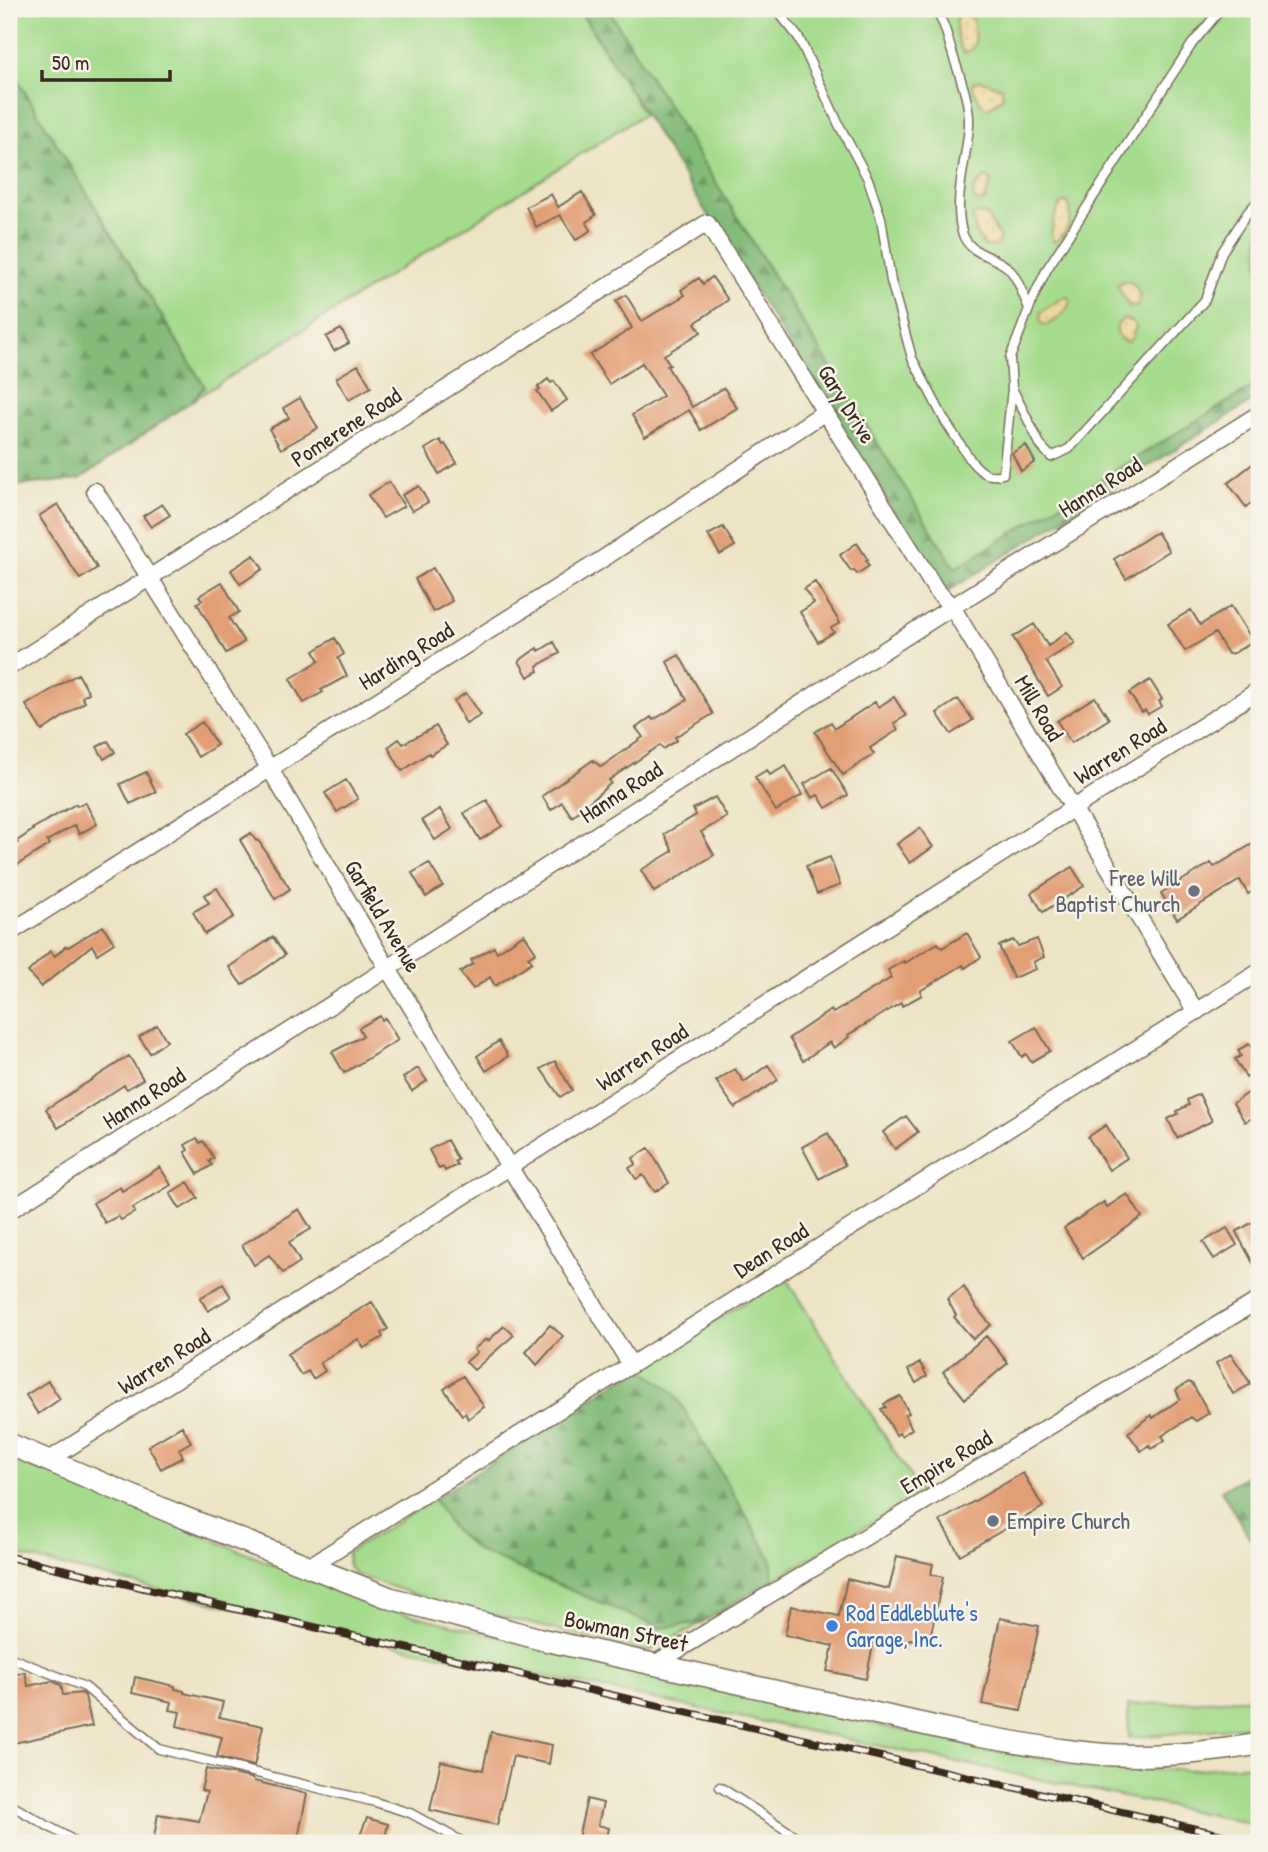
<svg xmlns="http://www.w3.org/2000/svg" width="1268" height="1852" viewBox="0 0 1268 1852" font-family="'Patrick Hand',sans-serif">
<defs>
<pattern id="forest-firs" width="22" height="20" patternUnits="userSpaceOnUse" patternTransform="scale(1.75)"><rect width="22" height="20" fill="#83bb78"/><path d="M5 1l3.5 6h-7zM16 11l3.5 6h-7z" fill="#6c9862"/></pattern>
<pattern id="sand-dots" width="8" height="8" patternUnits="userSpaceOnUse" patternTransform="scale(1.75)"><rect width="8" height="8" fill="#eeda9e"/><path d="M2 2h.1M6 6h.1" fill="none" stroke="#cdbb88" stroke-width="1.8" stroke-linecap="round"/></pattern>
</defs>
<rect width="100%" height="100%" fill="#f7f3e8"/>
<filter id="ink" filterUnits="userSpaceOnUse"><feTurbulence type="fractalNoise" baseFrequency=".0143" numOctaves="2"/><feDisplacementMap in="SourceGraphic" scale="14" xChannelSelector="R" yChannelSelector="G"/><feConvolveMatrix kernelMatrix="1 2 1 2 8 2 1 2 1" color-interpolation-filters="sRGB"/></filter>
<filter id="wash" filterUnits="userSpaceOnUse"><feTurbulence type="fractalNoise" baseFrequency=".00686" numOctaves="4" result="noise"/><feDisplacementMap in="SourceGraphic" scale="28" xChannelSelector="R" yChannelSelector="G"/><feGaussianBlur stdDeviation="1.57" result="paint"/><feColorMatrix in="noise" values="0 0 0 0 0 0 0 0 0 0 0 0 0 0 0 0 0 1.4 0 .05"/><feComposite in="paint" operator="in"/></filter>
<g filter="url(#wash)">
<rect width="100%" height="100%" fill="#ede4c5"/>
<path fill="#a4db8c" stroke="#708255" stroke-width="2" d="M9,9H579L644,114L190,402L205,387L9,66Z
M608,9H1259V383L955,569Z
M785,1277L921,1494L773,1580L771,1558L640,1367Z
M9,1455L308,1579L392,1610L654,1675L896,1729L1095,1769L1188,1770L1259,1764V1825L341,1634L9,1553Z
M434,1499L451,1527L478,1551L660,1627L703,1622L648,1652L432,1600L356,1575L349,1566L347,1553Z
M1259,1698V1725L1129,1738L1128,1705Z"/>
<path fill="url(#forest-firs)" stroke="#5f724b" stroke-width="2" d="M579,9H608L955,568L1259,383V397L948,591L939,584Z
M9,66L205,387L190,402L80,479L14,486L9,490Z
M640,1367L674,1393L771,1558L773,1580L703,1622L660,1628L478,1551L451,1527L434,1499Z
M1259,1469V1553L1221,1490Z"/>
<path fill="url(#sand-dots)" stroke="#94825e" stroke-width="2" d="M965,13L973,20L975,43L971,50L964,53C958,47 954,24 957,16Z
M980,80L1002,88L1003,97L988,108L982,106L972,86L973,83Z
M985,177L991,180L985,201L979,202L973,198V190Z
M1067,202C1076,215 1067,235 1054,242C1047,233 1056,215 1060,204Z
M978,213L986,215L1000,238L996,246H985L977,235L972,217Z
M1123,281C1135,281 1136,288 1141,297L1136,307L1129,306L1117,285Z
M1068,297L1070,300C1069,311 1053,324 1044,325L1040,321L1041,312L1062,298Z
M1123,319L1133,322L1136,327L1132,338L1127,342C1119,341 1116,332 1117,325Z"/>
<g id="blocks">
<path fill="#e29e74" d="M582,192L596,215L586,222L591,230L576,240L560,215L536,227L526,207L551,194L558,207Z
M712,277L728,300L695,323L701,332L664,355L670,365L667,366L692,407L724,388L737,408L701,430L689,410L645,437L632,415L663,396L642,363L609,384L590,355L632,328L616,301L626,295L642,321L685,295L681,290L699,278L703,284Z
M341,329L349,343L334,351L326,337Z
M358,365L371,387L349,400L336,378Z
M548,379L551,383L554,381L567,400L551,411L537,391L540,390L538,387Z
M300,398L318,428L281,449L269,429L289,418L283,408Z
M440,440L443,445L445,444L457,463L439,474L425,449Z
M1026,445L1035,462L1021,471L1012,453Z
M1259,459V497L1246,507L1228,483Z
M389,482L404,506L383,518L368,495Z
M419,486L428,502L412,511L402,495Z
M58,504L97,568L80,579L39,516Z
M162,504L170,515L151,527L143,516Z
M723,527L735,546L720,555L708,535Z
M1157,532L1169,551L1126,579L1114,559Z
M857,543L868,560L866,561L869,566L857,574L854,570L851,571L840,555Z
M254,555L263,569L240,584L231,570Z
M433,568L452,601L433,612L415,579Z
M222,582L239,612L229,618L244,642L226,653L197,603L202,600L199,596Z
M815,582L840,623L831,628L834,632L818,642L800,612L814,603L804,589Z
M1231,606L1253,641L1234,653L1228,654L1215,633L1185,651L1168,624L1191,610L1200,625Z
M1034,624L1048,646L1067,632L1075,643L1046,661L1062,687L1048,696L1013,637Z
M335,638L344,654L338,658L347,676L321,690L323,692L304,703L290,679L319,661L314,651Z
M554,642L560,653L537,666L539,671L528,677L519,661L537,648L539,651Z
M679,655L713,714L675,737L677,740L663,749L660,745L609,780L611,783L572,817L562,802L551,810L542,796L593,760L601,767L643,737L636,728L651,717L653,720L687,700L667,662Z
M78,674L89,693L82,697L85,702L42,731L26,705Z
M1150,680L1162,699L1159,701L1162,706L1148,714L1145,710L1142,712L1129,693Z
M466,693L481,715L466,724L454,701Z
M894,697L906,716L894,723L898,730L870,748L874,754L843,775L815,732L831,722L835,728L875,702L878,707Z
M1095,697L1109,719L1071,743L1057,721Z
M958,699L973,720L951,734L937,713Z
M202,722L217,745L198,757L183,734Z
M436,726L447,745L430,755L429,753L402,771L388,747L399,739L403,744Z
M108,741L115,752L104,759L97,747Z
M786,766L802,795L776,811L755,777L767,770L770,775Z
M831,768L848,795L826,808L818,795L812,798L804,784Z
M146,772L156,792L130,804L120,784Z
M346,780L358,799L337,812L325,793Z
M715,797L727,817L701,832L714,855L654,892L641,870L673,851L664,834L696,815L693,809Z
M487,800L502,826L480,840L464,813Z
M85,802L97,824L79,834L75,825L47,841L49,845L9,870V850L18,843L17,841L33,830L32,829L76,804L77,806Z
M440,809L452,829L435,840L422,820Z
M920,828L933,847L910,863L897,844Z
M251,833L256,841L258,840L290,889L275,899L240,840Z
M1259,840V887L1248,894L1240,880L1177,919L1161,893L1211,863L1214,867Z
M830,857L840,885L817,894L806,866Z
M429,863L443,886L426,897L412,873Z
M1072,867L1084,886L1043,912L1031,893Z
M217,888L234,917L205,934L193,912L209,903L204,895Z
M103,926L114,943L97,954L92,945L41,987L28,972L50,951L55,956L66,946L68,947Z
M967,933L981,957L965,968L963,965L920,991L922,995L902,1006L901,1003L848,1035L849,1037L834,1048L830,1042L803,1061L789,1038L831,1010L833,1013L891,978L888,970L904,961L905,963L938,943L942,948Z
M524,934L536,952L528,957L532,962L495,986L490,977L473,989L460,972L473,964L471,960L494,947L497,952Z
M273,937L285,955L242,985L229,967Z
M1037,939L1044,957L1033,962L1036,969L1013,978L999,946L1013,940L1018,946Z
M380,1016L382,1020L385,1018L398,1040L344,1073L332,1052L363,1036L359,1028Z
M157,1025L167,1041L150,1053L139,1037Z
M1036,1027L1050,1051L1031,1062L1026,1054L1022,1057L1012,1041Z
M499,1041L508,1056L486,1071L477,1056Z
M1249,1044L1253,1049L1259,1046V1071L1246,1078L1235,1059L1241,1056L1238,1050Z
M129,1056L143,1079L127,1089L124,1085L58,1128L46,1109Z
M555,1061L572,1090L560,1097L541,1069Z
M768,1065L778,1080L735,1108L716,1081L735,1069L744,1082Z
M418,1068L427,1081L412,1091L403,1078Z
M1251,1091L1259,1104V1114L1245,1122L1233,1103Z
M1199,1094L1212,1121L1177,1138L1168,1119L1178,1114L1177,1111L1189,1105L1187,1100Z
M906,1116L918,1132L895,1149L883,1132Z
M1106,1125L1127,1158L1109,1170L1088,1137Z
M828,1133L845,1165L819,1179L802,1147Z
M197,1138L200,1143L203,1141L214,1158L209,1161L212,1165L198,1174L185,1152L188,1150L185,1145Z
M447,1140L458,1160L455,1161L457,1165L445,1171L443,1167L439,1169L429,1150Z
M649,1148L669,1183L655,1192L643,1175L636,1179L629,1168L636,1164L633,1158Z
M160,1167L171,1185L133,1208L135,1212L121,1220L118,1216L105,1223L93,1203L120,1187L122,1191Z
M188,1182L198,1198L180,1209L170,1193Z
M1127,1194L1142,1217L1083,1258L1064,1228L1104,1202L1107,1207Z
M299,1209L311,1229L289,1242L300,1262L283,1273L269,1255L254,1265L242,1245Z
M1255,1221L1259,1229V1274L1236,1232Z
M1227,1228L1237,1245L1214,1259L1203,1242Z
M223,1284L231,1297L208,1311L200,1298Z
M964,1287L975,1306L991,1325L973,1339L954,1317L956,1315L947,1299Z
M372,1302L388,1329L381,1333L383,1337L364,1348L358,1339L320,1363L325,1371L313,1379L308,1371L301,1375L287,1354Z
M550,1325L563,1336L537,1365L526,1352Z
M504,1326L514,1335L474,1370L466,1362L477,1352L474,1349L486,1339L488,1341Z
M986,1336L1008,1363L965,1399L943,1372Z
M1231,1354L1251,1384L1233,1394L1216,1363Z
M920,1363L927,1376L916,1383L908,1370Z
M463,1376L484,1407L468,1419L465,1413L462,1415L444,1389Z
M48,1381L60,1399L38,1414L26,1395Z
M1189,1382L1193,1385L1209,1413L1196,1421L1191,1417L1162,1436L1165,1440L1152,1449L1149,1445L1141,1451L1128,1433L1151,1415L1153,1418L1180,1399L1176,1390Z
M900,1396L909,1413L905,1415L912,1429L901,1436L899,1433L896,1435L881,1409L886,1407L884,1404Z
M182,1426L191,1442L179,1449L183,1457L161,1469L148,1446Z
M1023,1473L1043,1507L960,1555L940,1521Z
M897,1556L933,1564L931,1574L943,1577L929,1643L910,1639L908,1648L874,1640L866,1679L827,1671L833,1646L785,1635L791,1606L839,1616L847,1579L889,1589Z
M1000,1618L1039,1626L1021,1711L982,1704Z
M25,1672L28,1686L52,1681L61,1685L63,1695L82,1693L85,1696L92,1726L9,1744V1676Z
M135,1677L175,1686V1689L184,1691V1693L223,1702L219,1717L263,1726L254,1766L217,1757L222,1737L177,1726L180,1712L170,1710L172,1702L132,1693Z
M491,1732L552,1745L549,1764L513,1756L497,1825L430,1810L441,1761L483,1770Z
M206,1769L251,1778L254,1781L307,1794L297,1843H153L158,1814L199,1821L207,1792L201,1790Z
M587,1799L603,1803L598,1825L609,1828L606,1843L578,1838Z
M367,1818L388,1824L384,1843H357Z"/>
</g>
</g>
<g filter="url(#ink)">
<use href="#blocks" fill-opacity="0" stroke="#796b58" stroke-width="2"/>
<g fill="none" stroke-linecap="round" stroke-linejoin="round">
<g stroke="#796b58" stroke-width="11">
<path id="service" d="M776,9L799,38L839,125L868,179L881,218L891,281L912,358L945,421L972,462C982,473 988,478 1003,474L1012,388L1010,358L1034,296L1047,269L1139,126L1192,44L1221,9
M933,9C945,20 947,37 952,52C959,75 970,101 969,125C967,159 953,198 962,232C969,255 991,254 1007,267C1018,277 1023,295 1029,309
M1012,388L1041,446L1051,457L1069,449L1205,300L1222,252L1248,212L1259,200
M9,1657L85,1687L159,1749L375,1802L410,1813L465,1843
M720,1787L806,1843
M9,1804L71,1839"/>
</g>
<g stroke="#796b58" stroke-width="19">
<path id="minor" d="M95,491L270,769L388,969L631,1365
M9,667L707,223L936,590L952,607L1196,1012
M9,933L601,560L825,412
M9,1211L952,607L1259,414
M49,1460L1259,690
M308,1567L1259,972
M656,1663L1259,1300"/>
</g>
<g stroke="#796b58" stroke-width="24">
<path id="tertiary" d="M9,1444L175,1514L390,1598L540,1639L977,1736C1022,1743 1069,1753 1115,1755C1163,1757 1212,1752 1259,1744"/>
</g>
<use href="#service" stroke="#fff" stroke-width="8"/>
<use href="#minor" stroke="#fff" stroke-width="16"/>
<use href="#tertiary" stroke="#fff" stroke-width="21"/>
<g stroke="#3b2a1e" stroke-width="8">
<path id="rail" d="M9,1557L1257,1843"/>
</g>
<use href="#rail" stroke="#f7f3e8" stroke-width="5" stroke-dasharray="16" stroke-linecap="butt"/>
</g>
</g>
<g fill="#6b7280" stroke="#f7f3e8" stroke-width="2.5">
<circle cx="1194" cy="891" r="7"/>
<circle cx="993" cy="1521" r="7"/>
</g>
<circle fill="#3f7fe0" stroke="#f7f3e8" stroke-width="2.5" cx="832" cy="1626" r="7"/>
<g text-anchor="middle" stroke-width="5" stroke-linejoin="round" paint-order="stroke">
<g font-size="23" fill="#3b2a1e" stroke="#f7f3e8">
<text transform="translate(847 404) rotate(58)" y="8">Gary Drive</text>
<text transform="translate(346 427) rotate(-33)" y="8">Pomerene Road</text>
<text transform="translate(1100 487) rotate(-32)" y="8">Hanna Road</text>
<text transform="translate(406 656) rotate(-32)" y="8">Harding Road</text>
<text transform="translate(1039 708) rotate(59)" y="8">Mill Road</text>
<text transform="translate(1120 751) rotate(-32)" y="8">Warren Road</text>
<text transform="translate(621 792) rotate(-33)" y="8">Hanna Road</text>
<text transform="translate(383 916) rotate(59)" y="8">Garfield Avenue</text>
<text transform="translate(642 1057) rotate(-33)" y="8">Warren Road</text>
<text transform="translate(144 1098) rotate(-33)" y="8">Hanna Road</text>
<text transform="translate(771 1250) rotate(-32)" y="8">Dean Road</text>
<text transform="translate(164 1361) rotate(-32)" y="8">Warren Road</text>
<text transform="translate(946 1462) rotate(-31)" y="8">Empire Road</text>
<text transform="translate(626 1631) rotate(12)" y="8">Bowman Street</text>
</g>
<g font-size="23" fill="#5b616d" stroke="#f7f3e8" text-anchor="end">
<text x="1180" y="886">Free Will<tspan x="1180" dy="26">Baptist Church</tspan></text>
<text x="1007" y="1529" text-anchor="start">Empire Church</text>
</g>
<g font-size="23" fill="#366cbe" stroke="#f7f3e8" text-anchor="start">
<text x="846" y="1621">Rod Eddleblute's<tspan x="846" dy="26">Garage, Inc.</tspan></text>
</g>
</g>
<rect width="1268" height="1852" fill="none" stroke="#f7f3e8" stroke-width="35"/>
<path d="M42 70v10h128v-10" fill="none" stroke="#3b2a1e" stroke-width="3.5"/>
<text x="52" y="70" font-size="21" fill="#3b2a1e" stroke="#f7f3e8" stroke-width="5" paint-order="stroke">50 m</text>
</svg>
